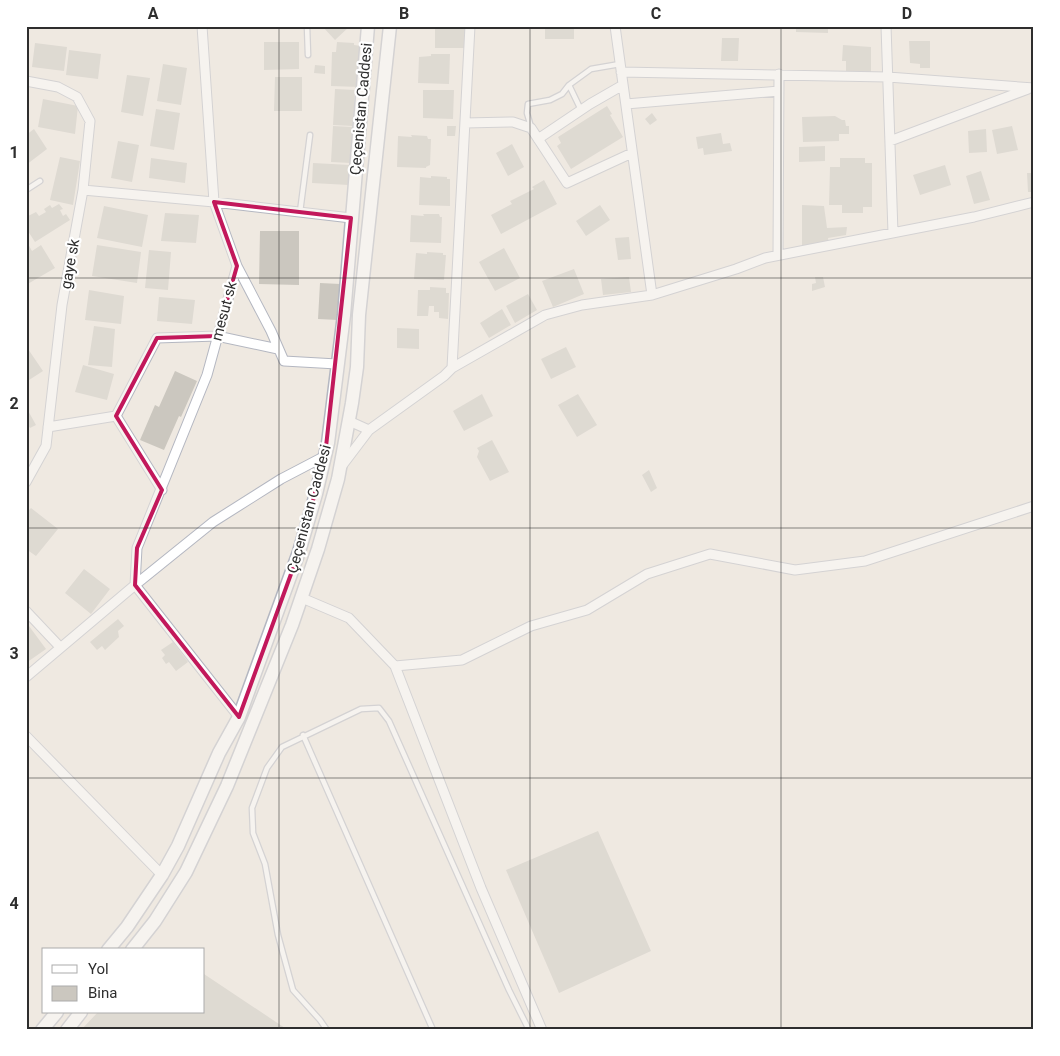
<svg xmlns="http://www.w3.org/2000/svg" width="1060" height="1056" viewBox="0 0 1060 1056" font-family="Roboto,sans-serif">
<rect width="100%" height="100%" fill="#efe9e1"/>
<path fill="#cbc7bf" d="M322,26H350L335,40Z
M435,26H465V48H435Z
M545,26H580V28H574V39H545Z
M796,26H828V33L796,32Z
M722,38H739L738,61H721Z
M909,41H930V68H920V64L910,63Z
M264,42H299V69L264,70Z
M337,42L354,43V45L361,46L359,87L331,86L332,52H336Z
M35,43L67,47L64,71L32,67Z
M843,45L871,47V75L846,74V61H842Z
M69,50L101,54L98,79L66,75Z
M431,54H450L449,84L418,83L419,57L431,56Z
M163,64L187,68L181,105L157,101Z
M315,65L325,66V74L314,73Z
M127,75L150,78L143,116L121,112Z
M275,77H302V111H274Z
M335,89L355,90L353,126L333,125Z
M423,90H454L453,119L423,118Z
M43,99L78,106L75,134L38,127Z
M607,106L612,114L610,115L623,137L571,169L557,146L561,143L558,137Z
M156,109L180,113L174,150L150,146Z
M652,113L657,120L650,125L645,119Z
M835,116L842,120H845L846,126H849V134H839V141L803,142L802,117Z
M333,126L353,127L351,163L331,162Z
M447,126H456L455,136H447Z
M1012,126L1018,150L997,154L992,130Z
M34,129L47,149L26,165V135Z
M986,129L987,152L969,153L968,131Z
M721,133L723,144L730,143L732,151L704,155L703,148L698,149L696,137Z
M411,135L427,136L428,139H431L430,165L426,167V168L397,167L398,136L412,137Z
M118,141L139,145L132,182L111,178Z
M512,144L524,167L508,176L496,153Z
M825,146V161L799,162V147Z
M60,157L80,161L73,205L50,200Z
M151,158L187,163L185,183L149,178Z
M840,158H865V163H872V207H863V213H842V205H829L830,167H840Z
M313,163L350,165L349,185L312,183Z
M945,165L951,185L920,195L913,175Z
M981,171L990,200L974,204L966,176Z
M1027,173H1034V192H1028Z
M431,176L447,177V179H450V206L419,205L420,177L431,178Z
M544,180L557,204L501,234L491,215L512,204L510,201L534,189L532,187Z
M59,204L63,209L60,210L63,216L66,214L70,220L35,242L26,228V217L36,212L39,216L46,212L44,209L50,205L52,208Z
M600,205L610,220L586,236L576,221Z
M802,205L824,206L827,228L847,227L846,235L828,238L829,244L802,247Z
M104,206L148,215L142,247L97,238Z
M165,213L199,215L196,243L161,241Z
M423,214H439L440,217H442L441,243L410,242L411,215L424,216Z
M260,231H299V285L259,284Z
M629,237L631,259L618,260L615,238Z
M28,244L32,251L41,245L55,268L26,285V245Z
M97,245L141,252L137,283L92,276Z
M504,248L520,278L495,291L479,262Z
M149,250L171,252L168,290L145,288Z
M427,252L443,253V255H446L444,280L414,279L416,253L427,254Z
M574,269L584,294L553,307L542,281Z
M629,277L631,292L603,295L601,279Z
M815,277H823L825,287L812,291V284L816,283Z
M320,283L340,284L338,320L318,319Z
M430,287L446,288V293H449L448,319L439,318V312H434V306H429L428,316H417L418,290H430Z
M89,290L124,296L121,324L85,320Z
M528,294L537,310L515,323L506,306Z
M159,297L195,300L192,324L157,321Z
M502,309L511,325L489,338L480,323Z
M94,326L115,329L112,367L88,365Z
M397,328L419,329V349L397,348Z
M566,347L576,367L551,379L541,359Z
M28,349L43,371L26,382V351Z
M83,365L114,374L107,400L75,392Z
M175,371L197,381L181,417L179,416L164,450L140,440L155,405L159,407Z
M482,394L493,416L464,431L453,411Z
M578,394L597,425L577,437L558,405Z
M26,407L36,425L30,428L26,422Z
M492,440L509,472L490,481L477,457L479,451L477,448Z
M649,470L657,488L651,492L642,475Z
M31,508L58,529L36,556L26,549V513Z
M84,569L110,589L91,614L65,593Z
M118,619L124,626L118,631L119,637L105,650L102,646L97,650L90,642Z
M26,622L46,649L26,663Z
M173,642L188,662L176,671L169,662L166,664L162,658L165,655L161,650Z
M598,831L651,951L559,993L506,870Z
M204,974L288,1030H81L98,1012H204Z"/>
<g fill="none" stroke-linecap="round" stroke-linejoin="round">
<g stroke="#b4b7c1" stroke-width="7">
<path id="lane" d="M307,26L308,55
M569,85L581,110
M531,127L527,113L528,104L550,100L562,94L569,85L591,69L620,64
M26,190L40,181
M300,212L310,135
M303,735L433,1030
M327,1030L320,1020L293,990L278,935L265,864L253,833L252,808L267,768L282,747L361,709L379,708L389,721L509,990L529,1030"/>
</g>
<g stroke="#b4b7c1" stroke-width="11">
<path id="street" d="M615,26L652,295
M886,26L893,233
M621,72L888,77L1034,88
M26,81L58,87L77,97L90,121L83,190L62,305L46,446L26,482
M626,104L779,91
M465,123L513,122L531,128L567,183L632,153
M538,139L590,104L623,85
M890,141L1028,89
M83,190L214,202L351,218
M778,255L779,74
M237,266L271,331L284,361L337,364
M452,368L470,26
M116,416L162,490
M349,421L369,430
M48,427L116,416L157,338L217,336L278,349
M341,467L369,430L444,376L452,368L545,315L582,305L652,295L736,269L765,258L974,217L1034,202
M135,585L137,548L207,375L237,266L214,202L202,26
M135,585L239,717
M302,598L349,618L395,666L481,888L542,1030
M26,611L60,647
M395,666L462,660L531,626L587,610L647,574L710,554L795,570L865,561L1034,506
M26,677L135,585L213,522L281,479L325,456
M26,736L162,875"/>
</g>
<g stroke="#b4b7c1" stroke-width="15">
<path id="secondary" d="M108,950L127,927L162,875L178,846L219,753L239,717L299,552L316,494L328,443L344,315L368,26
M132,950L155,921L186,872L227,786L292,625L318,549L338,479L352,403L357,367L359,315L390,26
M42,1030L57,1012
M67,1030L81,1012"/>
</g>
<use href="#lane" stroke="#fff" stroke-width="4.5"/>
<use href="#street" stroke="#fff" stroke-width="9"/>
<use href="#secondary" stroke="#fff" stroke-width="12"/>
</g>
<path d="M0 0H1060V1056H0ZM214,202L351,218L325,456L299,552L239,717L135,585L137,548L162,490L116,416L157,338L217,336L237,266Z" fill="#efe9e1" fill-opacity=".55" fill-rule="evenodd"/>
<path fill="none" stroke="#c2185b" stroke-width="4" stroke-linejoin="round" d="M214,202L351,218L325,456L299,552L239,717L135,585L137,548L162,490L116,416L157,338L217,336L237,266Z"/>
<path fill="none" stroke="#2e2e2e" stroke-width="1" stroke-opacity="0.55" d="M279,26V1030M530,26V1030M781,26V1030M26,278H1034M26,528H1034M26,778H1034"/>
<g text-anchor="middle" stroke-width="4.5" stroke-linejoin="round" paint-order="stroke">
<g font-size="15" fill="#2e2e2e" stroke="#fff">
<text transform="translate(361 109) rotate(-85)" y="5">Çeçenistan Caddesi</text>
<text transform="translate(70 264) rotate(-80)" y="5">gaye sk</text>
<text transform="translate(224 311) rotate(-75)" y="5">mesut sk</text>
<text transform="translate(309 509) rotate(-75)" y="5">Çeçenistan Caddesi</text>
</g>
</g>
<rect width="1060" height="1056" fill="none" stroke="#ffffff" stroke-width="55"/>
<rect x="42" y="948" width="162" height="65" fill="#ffffff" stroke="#ababab"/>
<rect x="52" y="965" width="25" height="8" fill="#ffffff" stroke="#ababab"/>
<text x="88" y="974" font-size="15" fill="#2e2e2e">Yol</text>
<rect x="52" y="986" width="25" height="15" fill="#cbc7bf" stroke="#ababab"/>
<text x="88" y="998" font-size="15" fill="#2e2e2e">Bina</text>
<rect x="28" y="28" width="1004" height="1000" fill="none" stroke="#2e2e2e" stroke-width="2"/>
<g font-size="16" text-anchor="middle" font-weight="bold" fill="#2e2e2e">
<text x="153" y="19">A</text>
<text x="404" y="19">B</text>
<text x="656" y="19">C</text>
<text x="907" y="19">D</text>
<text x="14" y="158">1</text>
<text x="14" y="409">2</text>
<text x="14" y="659">3</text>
<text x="14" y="909">4</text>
</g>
</svg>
